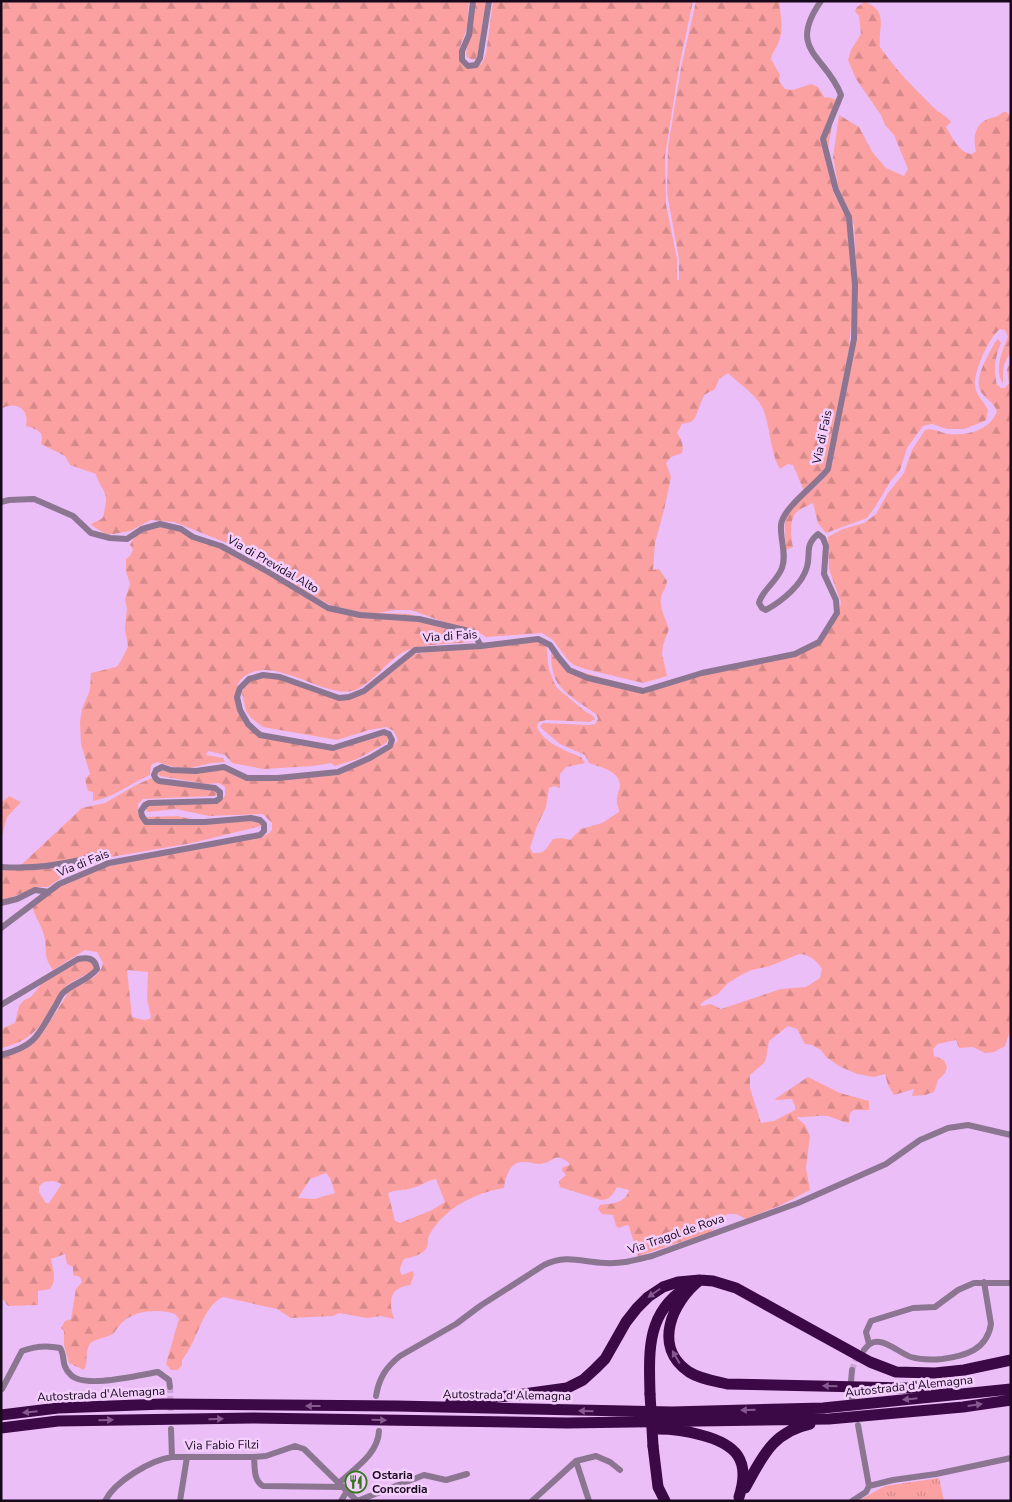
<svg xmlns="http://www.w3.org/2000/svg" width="1012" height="1502" viewBox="0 0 1012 1502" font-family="'Nunito Sans',sans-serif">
<defs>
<pattern id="grass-tufts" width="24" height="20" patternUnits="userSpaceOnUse" patternTransform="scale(1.25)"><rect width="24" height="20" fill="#fba1a1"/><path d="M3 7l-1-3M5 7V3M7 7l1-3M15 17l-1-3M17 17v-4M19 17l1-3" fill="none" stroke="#d6898a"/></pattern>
<pattern id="forest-firs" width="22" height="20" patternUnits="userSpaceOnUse" patternTransform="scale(1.25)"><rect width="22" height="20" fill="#fba1a1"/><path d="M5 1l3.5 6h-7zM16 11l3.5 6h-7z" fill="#d6898a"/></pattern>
</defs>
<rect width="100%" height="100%" fill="#ebbef7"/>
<path fill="url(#grass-tufts)" d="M939,1478L944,1501H858L885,1486Z"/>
<path fill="url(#forest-firs)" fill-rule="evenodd" d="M1,1H469C468,9 468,18 467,26C465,39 456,48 460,62L473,68L478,67L482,63L486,54L493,1H693L679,67L665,156L666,204L677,259V280H679V259L667,193L668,147L681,68L696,1H779C780,13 784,29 779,41C777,48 772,52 771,59L780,75L779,81L785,89L793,90L811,84L818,87L825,98L828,97L836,100L828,149L833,192L845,214L849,227L853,302L849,348L827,464L825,469L804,491L793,465L788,464L780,469C768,448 771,419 759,402C751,391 737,382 728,373L719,379L715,389L704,395L695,418L691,422L682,424L677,433C682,440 684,445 682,453L671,457L666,463L671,477L664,510L655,543L653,570L659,569L667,581C666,588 663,591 661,597C659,607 666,620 669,629L663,645L662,654L667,676L643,683L585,669L574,665L568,660L553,640L542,633L486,637L478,632L455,626L411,610H395L371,614L334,607L304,591L255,558L232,545L174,522L151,520L130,531L114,534H106L91,525C94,521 97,522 101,519C104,517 104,515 104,512C110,489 101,492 96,474L70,465L65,456L41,444C45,431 36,429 26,426C30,409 15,400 1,409V217L3,215L1,212Z
M475,1H486L478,52L476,59L473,60L467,57L466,52L472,30Z
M865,2C889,11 878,27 880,47C895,69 914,88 933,107C939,113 946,115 951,122L946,127C952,137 960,154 972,154L976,151C973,138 974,125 988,119C993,117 998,117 1003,112H1006L1011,116V353C1002,363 1003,372 1003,384C994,370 1002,351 1008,337L1005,330L1000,329C989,337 973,373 975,386C976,395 984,402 988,410L986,420L982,422L964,429H947L932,424L923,426L907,448L900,470L890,482L875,507L867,518L826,533L818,523L813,503C808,506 799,508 795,514C789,522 791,538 793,547L786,550C786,541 784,531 785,522C791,499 823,489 832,465L854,349L858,302L854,226L850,212L839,190L833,157L839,115L859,127L873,153L886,168L904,176L908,169L894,135L885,125L881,115L856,79L848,60L851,50L861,34L859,16L855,11L857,7Z
M998,339L1001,343C995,357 993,370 997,385L1001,388H1005L1009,383L1007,369L1011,361V1028L1005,1046L994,1052L985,1053L973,1047L959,1048L956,1040L938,1044L933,1049L934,1056L944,1060L947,1067L945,1073L938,1080L934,1092L925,1095L912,1096L914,1089L894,1095L888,1085L885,1074L874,1077L857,1074L839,1066L826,1057L821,1050L812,1045L805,1044L797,1029L788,1026L769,1041L766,1059L764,1063L750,1075V1088L761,1123L774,1121L795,1110V1106L792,1099L776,1100L775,1099L808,1077L840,1093L869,1101V1110H854L850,1113L849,1123C843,1122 837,1119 831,1117C823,1114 808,1118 798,1117L797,1118L805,1125L810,1136L806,1168L810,1190L781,1205L746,1219L736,1214H728L722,1217L711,1232L638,1256L629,1226L627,1225L619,1228L616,1226L613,1215L602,1214L598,1209L600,1205C611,1204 626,1203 629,1190L617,1187C613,1194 610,1200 601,1200L560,1187L559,1181L566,1175L562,1170L563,1167L570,1165L569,1163C554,1151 555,1162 540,1164C535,1164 530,1162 524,1162C510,1161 505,1177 504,1188C478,1192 452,1205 436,1225C433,1229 429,1234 428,1239C428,1241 428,1244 427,1247C424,1255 411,1257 404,1259C401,1264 398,1271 402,1275L413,1271L414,1275L410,1285C389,1288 388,1301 394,1319L381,1316L367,1318L339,1313L333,1316L291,1318L277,1309L223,1297C202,1306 197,1343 182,1360V1365L178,1370H171L166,1364L179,1319L175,1314C161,1309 136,1310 124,1321C118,1325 117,1331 111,1335C105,1338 94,1339 90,1344C84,1352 89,1363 84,1370L69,1363L64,1345V1331L61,1328L65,1321L71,1319L76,1289L82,1282L80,1277L73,1275V1267L67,1264L65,1254L51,1259C53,1270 57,1280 50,1289L38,1291V1305L8,1306L1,1297V1055L42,1034L70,990C82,981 100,980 103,963L97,952L85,950L53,970C42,955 48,950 44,935C41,924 34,916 32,905L83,870L86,871L241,838C252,837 265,839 272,830V823L263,814L209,816L176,809L148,812L146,810V806L220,800L225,796V787L219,783L206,784L160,776L157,773L159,770L225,769L250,777L332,773L386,750L394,745L398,740L394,731L386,727L369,730L337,740L263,727L251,718L246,711L242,693L245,683L266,675L336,696L351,698L414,654L525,639L546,643L549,670L556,687L586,712L592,715L595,719L590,722L546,720L539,722L537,725C539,741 568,752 581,757L585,763L566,767L560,774V788L554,786L549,788L546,807L537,826L530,848L533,853C546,854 547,847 553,839L561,838L570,840L581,829L602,823L619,812C619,807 617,806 617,801C616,796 620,790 620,785C619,770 599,767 589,763L585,755L560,744L541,728L540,726L543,723L589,725L595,724L598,719L596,714C584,705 560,692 555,678C551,668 551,657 551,647L571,669L642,689L796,653L824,638L832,627L839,612L841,602L839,597L829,569L828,537L843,529L864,523L876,514L888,493L904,473L912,450L925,430C934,427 940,433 949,434C967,436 991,430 997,411C994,403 986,399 981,392C973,378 989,355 995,342ZM799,954C809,954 817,961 822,969L820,978L806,987L781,989L721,1009L711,1004L702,1006L700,1005L704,1001L718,994L728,983L743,974L752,970L770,966ZM127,970L148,972L147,999L151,1017L149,1019L144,1020L132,1017ZM326,1173L330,1178L335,1193L315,1199L298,1198L310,1179ZM436,1179L445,1202L432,1210L400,1223L395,1221L388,1193C397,1189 403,1191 412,1188C422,1186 425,1181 436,1179ZM53,1181L60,1183L61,1185L49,1203H46L39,1192V1186L44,1182Z
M152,524L192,533L334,611L409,614L473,632L475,639L470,642C450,644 417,643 400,654C384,665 371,685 352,691C327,697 284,664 256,671C239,676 234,685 238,702C239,706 239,713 242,716C248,724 258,730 266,734L334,745L386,733L389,740L386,743L357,759L335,766L331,763L313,766L264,769L232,763L225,755L208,751L206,755L223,758L225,762L212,763L190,768L174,767L157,762L151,765L150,775C131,783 113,798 93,801V792L88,791L85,779L90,774L81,744L80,722L82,709L90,690L91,673L116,667L119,664L126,651L128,646L125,629L127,608L125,600L130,584L126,571V559L130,556L133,550L130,545L136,534Z
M152,778L213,789L218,794L214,796L143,799L138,804L139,815L144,817L177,816L201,821L256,820L261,822V826L192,843L105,858L101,853H98L72,860L19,867L82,808L105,803L138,784Z
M9,796L21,802L7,817L1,839V803Z
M93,858L99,859L76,867L48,887H39L1,901V870Z
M88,956L96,967C87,976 76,978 66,986C46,1016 39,1040 1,1048V1029L15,1023L19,1006L24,1000L31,997L43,982Z"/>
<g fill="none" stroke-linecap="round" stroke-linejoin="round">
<path stroke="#cba3d6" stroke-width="6" stroke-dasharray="6 3" stroke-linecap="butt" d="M852,1370L856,1359L860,1353
M170,1387L171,1420"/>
<path stroke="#8b7591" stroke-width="6" d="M473,1L469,35L462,51V60L468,66L476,65L480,58L489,1
M1,502L9,500L34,499L73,516L91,533L110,538L127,539L142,529L160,524L181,529L193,537L221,546L265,570L328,608L360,615L419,619L473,632L481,646
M1,867C27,869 54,866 80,860C86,859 93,854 99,856C103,857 105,860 106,864
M1,903L17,899L35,890L49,892
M1,928L59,884L109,863L249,837L260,835L264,831V824L260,820L251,818L205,822H146L142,816L141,811L145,805L149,803L216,801L220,798V792L215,788L159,781L156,779L154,775L156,770L162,767L171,770L196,771L224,767L247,778H278L338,772L370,758L390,746L392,740L389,734L384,732L333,748L260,735L248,724L240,710L237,697L240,688L249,679L263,675L280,677L339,698L349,697L364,691L415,650L481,646L538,639L550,645L559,658L569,670L588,678L643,691L702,673L795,654L819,642L837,613L836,600L824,574L826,546L823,538L818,534C804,546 811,553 807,567C802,585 782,601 766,610L762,608L759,603C762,590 776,583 782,568C787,554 780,540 781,525C783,507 817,484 828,469L854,339L855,285L849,217L836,190L823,139L841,95C826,55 786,51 821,1
M1,1005L78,959C88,957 95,958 97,969C88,981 72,983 62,994C59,998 57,1004 54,1008C38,1036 34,1047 1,1055
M869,1344L866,1332L871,1321L913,1308L935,1307L958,1290L974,1283H1011
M864,1350C869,1344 872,1341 880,1342C889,1343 902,1354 911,1357C921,1360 932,1360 942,1359C965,1356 987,1350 991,1324L984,1282
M851,1382L852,1370
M2,1389L22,1351C35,1346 47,1345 60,1348C66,1357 60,1365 71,1375C84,1389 139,1375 158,1372L169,1380L170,1387
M851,1391L852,1398
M376,1396C379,1378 386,1367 400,1356L456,1324L480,1306L544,1265C567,1254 581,1262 605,1263C622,1264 636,1260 652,1256L798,1203L886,1164L920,1140L948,1128L968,1125L1011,1135
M171,1429L172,1457
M254,1457C255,1467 253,1480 263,1486L343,1487
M576,1461L589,1501
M339,1483C355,1468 378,1454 379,1431
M869,1486L893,1480L936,1474L1011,1458
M105,1501C115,1481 151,1460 172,1457H254L266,1456L295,1446L304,1449L357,1501
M180,1501L187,1457
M341,1501L347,1491
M357,1501L424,1475L446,1480L467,1474
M532,1501L576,1461L596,1456L610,1462L620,1470
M852,1501L866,1492L869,1486L858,1425"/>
<path stroke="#3b0a46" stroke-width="11" d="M700,1280C672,1302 652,1347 689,1372C700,1379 714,1381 727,1384L951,1389
M650,1394C649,1352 646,1314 685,1288
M451,1401L509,1396L567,1388L583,1380L595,1369L605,1359L626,1322L637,1308L648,1297L663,1287L678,1282L700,1280L713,1281L736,1288L870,1362L896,1372L935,1373L964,1370L1011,1360
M1,1415L58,1408L164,1404L397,1406L672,1412L823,1408L1011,1389
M1,1428L58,1421L253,1418L567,1423L829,1419L963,1407L1011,1400
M658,1429C672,1429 687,1431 701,1435C736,1444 751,1460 739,1497
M653,1446L658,1487L665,1501
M745,1488C762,1458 772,1432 810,1424"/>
<path stroke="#3b0a46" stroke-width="11" d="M650,1394L653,1446"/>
</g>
<defs><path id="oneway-solid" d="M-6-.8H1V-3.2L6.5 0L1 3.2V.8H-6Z" transform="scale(1.25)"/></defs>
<g fill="#85598f">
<use href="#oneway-solid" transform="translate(654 1293) rotate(145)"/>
<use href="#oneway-solid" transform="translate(676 1357) rotate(-120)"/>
<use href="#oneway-solid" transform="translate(830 1386) rotate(-179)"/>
<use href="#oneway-solid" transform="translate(910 1399) rotate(174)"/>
<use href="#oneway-solid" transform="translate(975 1405) rotate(-8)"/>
<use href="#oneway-solid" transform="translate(313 1406) rotate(-180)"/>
<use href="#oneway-solid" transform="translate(748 1410) rotate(178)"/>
<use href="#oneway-solid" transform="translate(586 1411) rotate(-179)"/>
<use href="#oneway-solid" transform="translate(30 1412) rotate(174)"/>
<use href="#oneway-solid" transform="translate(216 1419) rotate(-1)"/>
<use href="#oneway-solid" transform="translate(106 1420) rotate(-1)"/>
<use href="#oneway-solid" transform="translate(379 1420) rotate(1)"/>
</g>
<defs>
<g id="restaurant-ring" transform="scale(1.125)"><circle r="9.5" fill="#f4cffd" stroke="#32781b" stroke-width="1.5"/><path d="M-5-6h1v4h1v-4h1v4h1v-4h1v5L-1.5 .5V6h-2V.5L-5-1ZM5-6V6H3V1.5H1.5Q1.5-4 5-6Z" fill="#32781b"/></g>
</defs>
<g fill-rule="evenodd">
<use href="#restaurant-ring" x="356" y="1482"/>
</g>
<g text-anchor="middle" stroke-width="5" stroke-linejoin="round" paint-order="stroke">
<g font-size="12" fill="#17081b" stroke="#f4cffd">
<text transform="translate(822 437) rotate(-78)" y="4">Via di Fais</text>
<text transform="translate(273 564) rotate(30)" y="4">Via di Previdal Alto</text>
<text transform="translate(450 636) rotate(-4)" y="4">Via di Fais</text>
<text transform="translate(83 863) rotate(-22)" y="4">Via di Fais</text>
<text transform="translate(676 1234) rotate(-19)" y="4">Via Tragol de Rova</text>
<text transform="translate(909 1386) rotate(-6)" y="4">Autostrada d'Alemagna</text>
<text transform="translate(101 1394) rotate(-3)" y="4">Autostrada d'Alemagna</text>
<text transform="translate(507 1395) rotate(1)" y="4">Autostrada d'Alemagna</text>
<text transform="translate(222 1445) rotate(-1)" y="4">Via Fabio Filzi</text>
</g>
<g font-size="12" font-weight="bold" fill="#17081b" stroke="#f4cffd" text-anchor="start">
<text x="372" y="1479">Ostaria<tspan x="372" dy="14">Concordia</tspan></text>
</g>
</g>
<rect width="1012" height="1502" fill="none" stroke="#17081b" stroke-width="5"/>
</svg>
